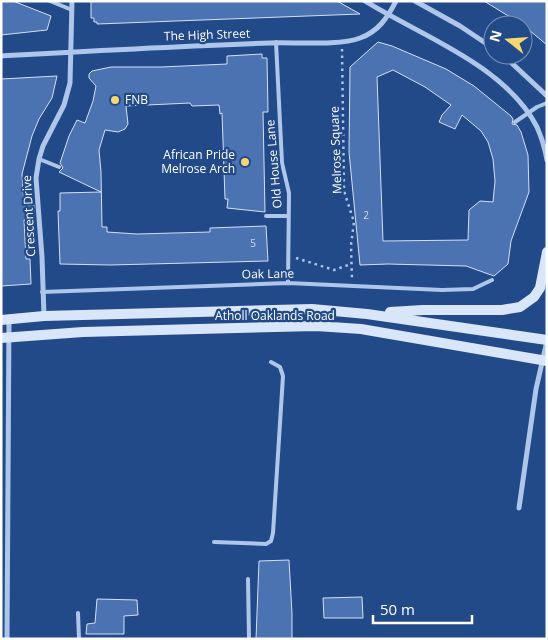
<svg xmlns="http://www.w3.org/2000/svg" width="548" height="640" viewBox="0 0 548 640" font-family="'Open Sans',sans-serif">
<rect width="100%" height="100%" fill="#224a89"/>
<path fill="#4b73b1" stroke="#d2e1f7" fill-rule="evenodd" d="M1,1H13L51,16L47,30L1,35Z
M91,1H337L360,14L97,24V22H94V18H91Z
M484,1H547V45L523,25Z
M378,42L392,46L446,69L474,86L511,116L513,119L512,124L517,125L521,132L528,155L529,192L511,241L508,264L494,276L466,266L388,264L360,265L349,152L350,67ZM393,70L425,87L451,105L442,115L439,122L455,129L462,115L481,131L488,142L493,159L495,181L493,202L480,201L469,210L468,240L383,241L377,77Z
M262,54V58H267L268,112H263L265,212L227,208L228,199H225L222,113L220,114L219,105L192,106L190,103L126,106L128,124L125,129L118,132L105,130L99,150L101,172L102,227H107V232L137,234L210,232V228L266,226L268,261L110,265L60,264L58,211H60V193L101,192L59,172L63,168L60,163L69,136L77,120L85,123L93,101L96,86L89,78V74L92,71L111,67H161L227,64V56Z
M57,76L52,98L39,119L32,136L22,174L24,206L34,205V219L24,220L26,259H30L31,284L1,286V79Z
M289,560L292,614V639H256L259,561Z
M362,597L363,618H324L323,598Z
M97,599L137,600L138,615L124,616V634H86L87,624L95,623Z"/>
<g fill="none" stroke-linecap="round" stroke-linejoin="round">
<path stroke="#aec6ea" stroke-width="2.5" stroke-dasharray="2.5 4" stroke-linecap="butt" d="M342,49L344,191L354,222L351,245L352,280
M338,192L344,191
M296,258L334,270L351,264"/>
<path stroke="#aec6ea" stroke-width="4" d="M50,1L72,10
M276,42L282,163L289,193L288,283
M515,122L537,107L547,103
M39,159L59,167
M266,216H288
M42,292L288,283L442,290L473,289L492,280
M214,542L266,544L271,541L273,533L283,376L280,367L271,362
M248,579L249,639
M78,613L79,639"/>
<path stroke="#aec6ea" stroke-width="5" d="M365,1C421,36 505,65 537,127C542,138 545,149 547,160
M415,1L460,26L493,48
M503,55L547,96
M1,56C91,51 180,46 270,43C294,42 340,46 360,38C378,32 388,17 396,1
M44,316L42,257L36,178L39,159L43,146L64,105L70,83L72,1
M519,508L536,389L547,341
M7,639L9,319"/>
<path stroke="#d9e5f8" stroke-width="10" d="M390,312L423,310H502L520,307L534,297L540,288L547,252
M1,320L44,316L312,309L367,314L547,340
M1,338L83,332L316,326L361,329L547,361"/>
</g>
<g fill="#f6d670" stroke="#224a89" stroke-width="2">
<circle cx="115" cy="100" r="5"/>
<circle cx="245" cy="162" r="5"/>
</g>
<g text-anchor="middle" stroke-width="4.5" stroke-linejoin="round" paint-order="stroke">
<g font-size="10" fill="#d2dcec">
<text x="366" y="219">2</text>
<text x="253" y="247">5</text>
</g>
<g font-size="12" fill="#fff" stroke="#224a89">
<text transform="translate(207 35) rotate(-2)" y="4">The High Street</text>
<text transform="translate(336 150) rotate(-92)" y="4">Melrose Square</text>
<text transform="translate(274 164) rotate(-95)" y="4">Old House Lane</text>
<text transform="translate(29 216) rotate(-93)" y="4">Crescent Drive</text>
<text transform="translate(268 274) rotate(-1)" y="4">Oak Lane</text>
<text x="275" y="320">Atholl Oaklands Road</text>
</g>
<g font-size="12" fill="#fff" stroke="#224a89" text-anchor="start">
<text x="125" y="104">FNB</text>
<text x="235" y="159" text-anchor="end">African Pride<tspan x="235" dy="14">Melrose Arch</tspan></text>
</g>
</g>
<rect width="548" height="640" fill="none" stroke="#ffffff" stroke-width="5"/>
<g transform="translate(508 40) rotate(287)"><circle r="24" fill="#224a89" stroke="#7a92b8"/>
<path d="M0-4L9 19L0 12L-9 19Z" fill="#f6d670"/>
<text y="-8" font-size="14" font-weight="bold" text-anchor="middle" fill="#ffffff">N</text>
</g>
<path d="M373 615v8h99v-8" fill="none" stroke="#ffffff" stroke-width="2.5"/>
<text x="380" y="615" font-size="15" fill="#ffffff" stroke="#224a89" stroke-width="4" paint-order="stroke">50 m</text>
</svg>
